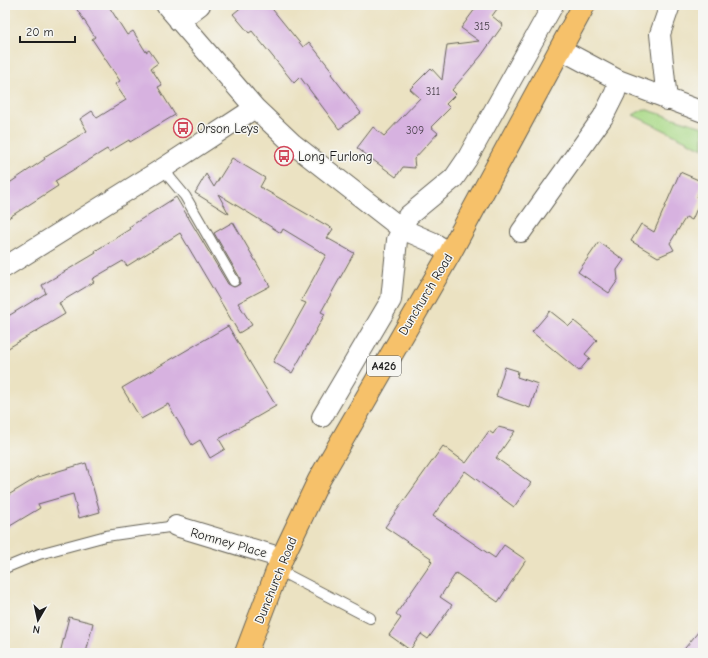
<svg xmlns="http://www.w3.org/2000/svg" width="708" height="658" viewBox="0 0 708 658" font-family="'Comic Neue',sans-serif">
<rect width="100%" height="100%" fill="#f6f6f2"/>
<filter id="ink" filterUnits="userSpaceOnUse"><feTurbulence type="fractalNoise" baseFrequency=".025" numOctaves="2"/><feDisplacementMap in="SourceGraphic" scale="8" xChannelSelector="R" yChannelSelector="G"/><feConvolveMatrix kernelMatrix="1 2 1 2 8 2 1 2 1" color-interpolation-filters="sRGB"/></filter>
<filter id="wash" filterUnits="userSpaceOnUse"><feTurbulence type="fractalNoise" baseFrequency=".012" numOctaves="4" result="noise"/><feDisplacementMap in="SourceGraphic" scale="16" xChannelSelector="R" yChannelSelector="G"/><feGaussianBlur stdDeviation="0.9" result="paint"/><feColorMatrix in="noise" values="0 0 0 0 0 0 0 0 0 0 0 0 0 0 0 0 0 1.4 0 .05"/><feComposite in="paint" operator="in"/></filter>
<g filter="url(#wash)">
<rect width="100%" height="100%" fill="#ebe2c2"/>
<path fill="#a9d986" stroke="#627a51" d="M644,109L703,127V149L633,115Z"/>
<g id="blocks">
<path fill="#d7b2e0" d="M74,5H108L127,35L133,31L146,52L149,50L158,63L151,68L162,85L158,87L175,115L130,142L129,140L109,152L107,149L55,181L58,186L5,220V186L45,159L44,157L87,131L80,119L92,111L97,118L126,100L115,84L120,81L92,39L95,37Z
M244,5H269L303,47L309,42L333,72L331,74L361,113L339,129L300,77L294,83L252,31L249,33L233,14Z
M478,5H500L492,16L503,25L481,56L452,90L456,94L446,104L450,108L431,127L438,133L414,159L415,168L403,167L396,177L357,148L373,127L384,136L420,98L410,89L431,68L442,80L447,45L479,41L461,28Z
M232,158L265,178L260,187L333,229L327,238L354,253L321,312L325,314L292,373L273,362L306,303L301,301L326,255L283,229L281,233L218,194L229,214L195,193L206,174L214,187Z
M680,172L703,182L697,197L701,199L692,220L686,217L670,243L674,250L658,257L631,241L641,224L654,232Z
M176,197L228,284L234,287L240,284V278L214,233L233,222L270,286L238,303L252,325L239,333L180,233L127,266L123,261L92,279L94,282L59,303L65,314L5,350V318L46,293L42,285L96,253L95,251L130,229L129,227Z
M599,242L624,260L617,270L618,280L609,293L578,272Z
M550,311L569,326L574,321L597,340L585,354L590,358L579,371L532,332Z
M228,326L276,406L219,439L225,449L210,458L200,440L192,445L168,404L141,419L122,388Z
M505,367L518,371L517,377L538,384L530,408L496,396Z
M498,427L515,431L496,458L531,483L514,507L465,471L433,516L495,558L504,545L526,560L498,602L456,573L440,597L452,605L428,639L421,634L410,650L389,635L401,618L396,614L432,562L430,560L431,558L385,527L443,446L466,463L489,431L493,434Z
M86,463L100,512L79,518L73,494L38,504L40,508L5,529V497L38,477Z
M69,617L93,623L86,653H60Z
M703,626V653H681Z"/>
</g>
</g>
<g filter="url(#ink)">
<use href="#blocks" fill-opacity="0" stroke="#646156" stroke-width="1"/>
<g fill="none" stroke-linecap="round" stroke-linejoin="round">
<g stroke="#646156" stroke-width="12">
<path id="service" d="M165,167L170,178L185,196L234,281
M5,568L39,554L106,536L176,526
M278,570L370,618"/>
</g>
<g stroke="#646156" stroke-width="22">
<path id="minor" d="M166,5L255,108L293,144L402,229L432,242L450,253
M179,21L200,5
M560,49L618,80L703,112
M667,100L660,34L670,5
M521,232L603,117L615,93L618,80
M5,267L165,167L255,108
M322,417L391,300L397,240L408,216L454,178L467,159L553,5
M176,526L282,558"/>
</g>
<g stroke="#646156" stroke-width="24">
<path id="trunk" d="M246,653L282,558L319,480L450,253L584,5"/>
</g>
<use href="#service" stroke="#fff" stroke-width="10"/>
<use href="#minor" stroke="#fff" stroke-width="20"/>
<use href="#trunk" stroke="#f6c16b" stroke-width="22"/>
</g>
</g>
<defs>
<g id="bus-ring" transform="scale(1)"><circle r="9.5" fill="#f6f6f2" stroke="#d1495b" stroke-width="1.5"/><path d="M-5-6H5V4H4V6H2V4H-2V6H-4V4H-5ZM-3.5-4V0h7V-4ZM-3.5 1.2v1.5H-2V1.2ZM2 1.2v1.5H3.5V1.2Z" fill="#d1495b"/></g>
</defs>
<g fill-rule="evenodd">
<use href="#bus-ring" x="183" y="128"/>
<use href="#bus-ring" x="284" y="156"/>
</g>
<g text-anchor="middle" stroke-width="3" stroke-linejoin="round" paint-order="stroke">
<g font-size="11" fill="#4b424d">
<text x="482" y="30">315</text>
<text x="433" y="95">311</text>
<text x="415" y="134">309</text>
</g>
<rect fill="#f6f6f2" stroke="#5d5d5c" stroke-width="1" x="367" y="356" width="34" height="20" rx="3"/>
<g font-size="12" font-weight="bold" fill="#1c1c1c">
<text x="384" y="370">A426</text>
</g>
<g font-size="13" fill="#1c1c1c" stroke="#f6f6f2" text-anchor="start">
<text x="197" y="133">Orson Leys</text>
<text x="298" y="161">Long Furlong</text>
</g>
<g font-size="13" fill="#1c1c1c" stroke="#f6f6f2">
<text transform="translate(425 294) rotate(-59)" y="5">Dunchurch Road</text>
<text transform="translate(229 542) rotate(16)" y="5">Romney Place</text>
<text transform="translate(275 580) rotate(-68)" y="5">Dunchurch Road</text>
</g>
</g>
<rect width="708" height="658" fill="none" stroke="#f6f6f2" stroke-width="20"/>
<g transform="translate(38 620) rotate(189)" stroke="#f6f6f2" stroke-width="3" paint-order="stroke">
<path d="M0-3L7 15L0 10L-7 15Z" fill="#1c1c1c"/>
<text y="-6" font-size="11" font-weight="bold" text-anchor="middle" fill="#1c1c1c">N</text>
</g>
<path d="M20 36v6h55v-6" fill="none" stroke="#1c1c1c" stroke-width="2"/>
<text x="26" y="36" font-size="12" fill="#1c1c1c" stroke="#f6f6f2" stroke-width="3" paint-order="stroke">20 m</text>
</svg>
